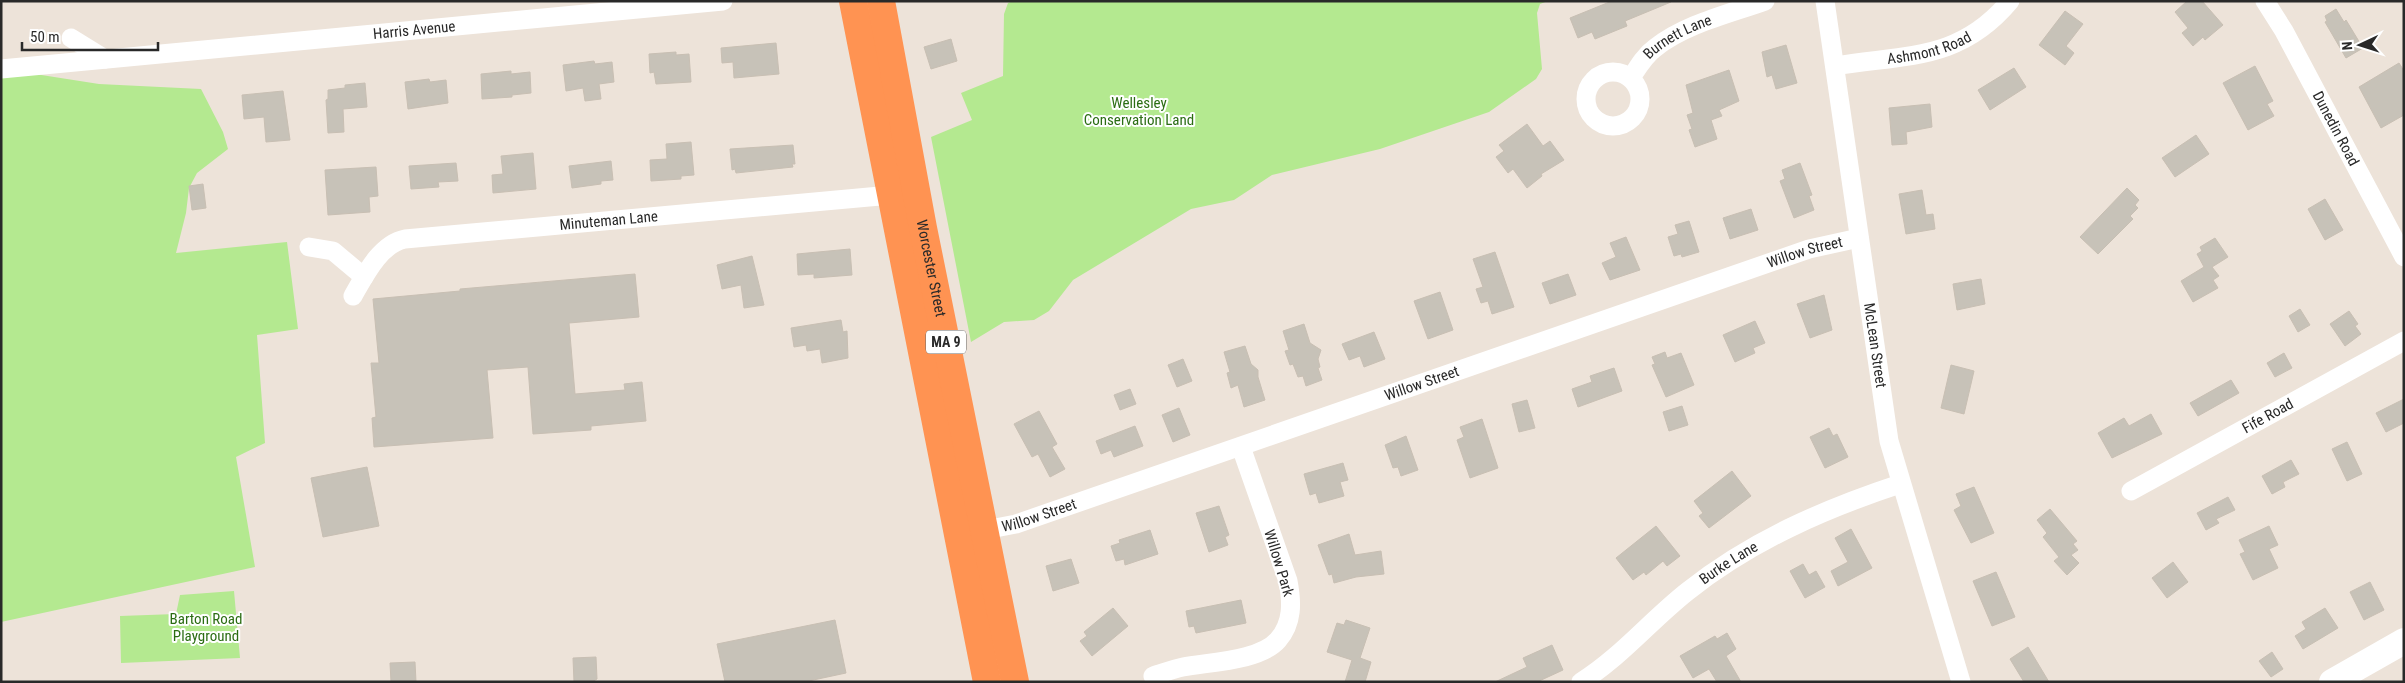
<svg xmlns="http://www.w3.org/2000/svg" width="2405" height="683" viewBox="0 0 2405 683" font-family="'Roboto Condensed',sans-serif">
<rect width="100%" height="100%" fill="#ede3d9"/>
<path fill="#b4e990" d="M1013,1H1548L1540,4L1537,13L1542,69L1536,79L1489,112L1380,149L1272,175L1234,200L1191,209L1073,280L1049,311L1034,320L1004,322L971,342L931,137L972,120L961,93L1003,76L1004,14L1008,3Z
M35,74L99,84L201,89L223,132L228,149L197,173L189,188L186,213L176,253L287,242L298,329L257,335L265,443L236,457L255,567L1,622V77Z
M234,591L240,658L121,663L120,616L176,614L180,595Z"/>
<path fill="#c7c2b8" stroke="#c8bfb3" d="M1612,1H1671V2L1625,21L1627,26L1595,39L1592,32L1578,38L1570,18Z
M2187,1H2202L2223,25L2205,40L2203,37L2193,46L2182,33L2188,28L2175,12Z
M2336,9L2344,22L2346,20L2363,48L2346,58L2325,22L2327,21L2325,16Z
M2065,11L2083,24L2066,46L2074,53L2065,65L2039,45Z
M951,39L957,61L931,69L924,47Z
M776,43L779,74L734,78L733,62L722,63L721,48Z
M1786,45L1797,83L1776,89L1772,75L1767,77L1762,52Z
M676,52V55L689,54L691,82L656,84L654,72L650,73L649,54Z
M594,61L595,64L612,62L614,82L599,84L601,99L585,101L583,88L566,91L563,65Z
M2399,63L2404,71V115L2381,128L2359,87Z
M2255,66L2273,101L2267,104L2274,116L2248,130L2223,83Z
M2014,68L2026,87L1990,110L1978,90Z
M1729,70L1739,101L1719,110L1722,116L1711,120L1717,139L1695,147L1689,130L1692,129L1687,115L1693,113L1686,85Z
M511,71V74L530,72L531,93L512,95V97L482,99L481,74Z
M429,79L430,82L446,80L448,103L408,109L405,82Z
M365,83L367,107L343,109L344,132L328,133L326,100L328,99V90L345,88V85Z
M283,91L290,140L266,142L264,117L244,119L242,95Z
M1930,104L1932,127L1906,132L1907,144L1892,145L1889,108Z
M1527,124L1543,146L1550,141L1564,160L1541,174L1542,176L1527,188L1513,169L1508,173L1496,157L1504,151L1499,145Z
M2196,135L2209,154L2175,177L2162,158Z
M691,142L694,175L681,176V179L651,181L650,160L667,159L666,144Z
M793,145L795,164H792L793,167L736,173L735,169L732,170L730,149Z
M533,153L536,189L493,193L492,175L503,174L501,156Z
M611,161L613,180L601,181V184L572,188L569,166Z
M456,163L458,181L438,182L439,187L411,189L409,166Z
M1800,163L1812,195L1809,196L1814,210L1794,218L1780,181L1785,179L1782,170Z
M376,167L378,196L369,197L370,212L328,215L325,170Z
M203,184L206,208L192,210L189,186Z
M2127,188L2139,200L2135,205L2138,208L2130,216L2133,219L2098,254L2080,237Z
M1922,190L1926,215L1933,214L1935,229L1906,234L1899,194Z
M2325,199L2343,230L2325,240L2308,209Z
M1751,209L1758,230L1730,239L1723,218Z
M1689,221L1699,252L1682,257L1681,254L1674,256L1668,237L1678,234L1675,225Z
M1626,237L1640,270L1610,280L1602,263L1616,257L1610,243Z
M2215,238L2228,257L2212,267L2219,276L2213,280L2218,288L2193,302L2181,281L2204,267L2197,254L2202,251L2200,247Z
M850,249L852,275L814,278V274L798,275L797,254Z
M1495,252L1514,307L1492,314L1488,301L1481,303L1476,289L1483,287L1473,259Z
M752,256L764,305L744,308L741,285L722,289L717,265Z
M635,274L639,317L569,323L575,394L625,390L624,384L642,382L646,421L591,426V430L533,434L528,367L487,370L493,438L374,447L372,418L376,417L371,363H379L373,299L460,291V289Z
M1568,274L1576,295L1550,304L1542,283Z
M1981,279L1985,304L1957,310L1953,284Z
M1440,292L1453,330L1428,339L1414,301Z
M1824,295L1832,330L1810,338L1797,304Z
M2300,309L2310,325L2298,332L2289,316Z
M2349,311L2358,324L2355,326L2361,334L2345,346L2330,324Z
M841,320L843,332L847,331L848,358L822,363L820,349L807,351L806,345L794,347L791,328Z
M1755,321L1765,343L1753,348L1755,353L1735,362L1723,335Z
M1304,324L1310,343L1321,350L1318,359L1320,367L1318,368L1322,380L1306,386L1303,376L1298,377L1293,364L1290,365L1285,351L1289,350L1283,331Z
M1374,332L1385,359L1364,367L1360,356L1349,360L1342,344Z
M1245,346L1251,364L1258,370V377L1265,400L1244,407L1238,385L1231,388L1227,373L1230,372L1224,352Z
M1665,352L1667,358L1681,353L1694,385L1666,397L1652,365L1655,364L1652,357Z
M2284,353L2292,368L2275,377L2267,363Z
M1183,359L1192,381L1177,387L1168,365Z
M1951,365L1974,371L1964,414L1941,408Z
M1614,368L1622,391L1578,407L1572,389L1592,382L1590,376Z
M2231,380L2239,393L2198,416L2190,403Z
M1130,389L1136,404L1120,410L1114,395Z
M2404,399V423L2386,432L2376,413Z
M1527,400L1535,428L1519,432L1512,404Z
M1682,406L1688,425L1669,431L1663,412Z
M1179,408L1190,435L1173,442L1162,415Z
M1039,411L1057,444L1052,447L1065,469L1050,477L1038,454L1032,457L1014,424Z
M2151,414L2162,434L2112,458L2098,433L2124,418L2129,426Z
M1482,419L1498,468L1470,478L1457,440L1464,437L1460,427Z
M1135,426L1143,446L1114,457L1111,450L1101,454L1096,441Z
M1829,428L1833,436L1837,434L1848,457L1825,468L1810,437Z
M1406,436L1418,470L1401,476L1398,467L1393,468L1385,445Z
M2347,442L2362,474L2347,481L2332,449Z
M2291,460L2299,474L2283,482L2285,487L2272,494L2262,476Z
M1343,463L1348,480L1340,482L1344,496L1319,503L1316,493L1310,495L1304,474Z
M367,467L379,526L323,537L311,478Z
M1732,471L1751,496L1709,528L1699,516L1703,513L1694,501Z
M1974,487L1994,533L1971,543L1954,510L1961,506L1956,494Z
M2228,497L2235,510L2216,519L2219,523L2206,530L2197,513Z
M1219,506L1229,535L1225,537L1228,545L1209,552L1196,513Z
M2050,509L2077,541L2073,544L2078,550L2071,555L2079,563L2067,575L2054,561L2059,557L2043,537L2047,533L2037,520Z
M1656,526L1680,556L1667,566L1663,561L1646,575L1644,572L1633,580L1616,558Z
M2269,526L2278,545L2269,549L2278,568L2253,580L2240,554L2245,552L2239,540Z
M1851,529L1872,568L1838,586L1831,571L1848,562L1835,538Z
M1150,530L1158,554L1125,565L1124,559L1116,561L1111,546L1120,543L1119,540Z
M1349,534L1355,555L1381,551L1384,574L1356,577L1334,583L1332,574L1329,575L1318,545Z
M1071,559L1079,583L1053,591L1046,566Z
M2173,562L2188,582L2167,598L2152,578Z
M1803,564L1809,575L1816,571L1825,587L1805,598L1790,571Z
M1996,572L2015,617L1992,626L1973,581Z
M2370,582L2384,610L2364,620L2350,592Z
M1241,600L1246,623L1196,633L1194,626L1189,627L1186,611Z
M1113,608L1128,626L1092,656L1080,641L1087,636L1084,632Z
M2325,608L2338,628L2303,649L2295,636L2306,629L2302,622Z
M835,620L846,673L804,682H725L717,644Z
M1346,620L1370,628L1360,658L1371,662L1365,682H1345L1352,660L1327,652L1337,623L1344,625Z
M1727,633L1736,649L1726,656L1741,682H1717L1709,669L1693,678L1680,656L1715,636L1717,639Z
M1552,645L1563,670L1537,682H1495L1527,667L1523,658Z
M2028,647L2049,682H2024L2010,659Z
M2272,652L2283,669L2271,677L2259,661Z
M596,657L597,679L592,682H574L573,658Z
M415,662L416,682H391L390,663Z"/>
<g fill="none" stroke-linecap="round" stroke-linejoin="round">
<g stroke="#fff" stroke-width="19">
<path id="s1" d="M1825,1L1889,441L1961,682"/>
<path id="s2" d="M2265,1L2284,31L2404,257"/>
<path d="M71,38L105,59"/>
<path id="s3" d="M1835,66C1905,54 1959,62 2010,1"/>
<path id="s4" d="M1,69L723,1"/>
<circle cx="1613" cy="99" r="27"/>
<path id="s5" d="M1631,78C1638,67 1644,56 1655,48C1685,24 1729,14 1765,1"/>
<path d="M309,247L333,251L364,277"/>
<path id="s6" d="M353,296C365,275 380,244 405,239L891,195"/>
<path id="s7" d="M2131,491L2404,341"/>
<path id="s8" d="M985,530L1016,524L1809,249L1859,238"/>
<path d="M1153,676C1163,673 1173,669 1183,667C1209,662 1260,661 1278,640C1293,623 1292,602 1288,581L1241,447"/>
<path id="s9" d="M1581,682C1621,657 1651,620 1688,591C1751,541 1824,509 1900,484"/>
</g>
<path stroke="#fff" stroke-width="26" d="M2332,682L2404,641"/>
<g stroke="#ff9352" stroke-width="28">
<path d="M853,1L987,682"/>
<path id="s10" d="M881,1L923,228L1015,682"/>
</g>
</g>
<g text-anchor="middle" stroke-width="4" stroke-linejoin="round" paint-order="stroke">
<rect fill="#fff" stroke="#696969" stroke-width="1" x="926" y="330.5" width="40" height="23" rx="4"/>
<g font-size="14" font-weight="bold" fill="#292929">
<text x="946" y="347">MA 9</text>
</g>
<g font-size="15" fill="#292929" stroke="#fff">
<text dy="5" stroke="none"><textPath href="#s4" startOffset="415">Harris Avenue</textPath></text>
<text dy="5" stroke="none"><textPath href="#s5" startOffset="64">Burnett Lane</textPath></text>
<text dy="5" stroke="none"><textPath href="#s3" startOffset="96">Ashmont Road</textPath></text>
<text dy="5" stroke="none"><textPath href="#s2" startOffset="146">Dunedin Road</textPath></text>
<text dy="5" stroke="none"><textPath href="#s6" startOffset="284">Minuteman Lane</textPath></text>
<text dy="5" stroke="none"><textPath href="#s8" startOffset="866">Willow Street</textPath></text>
<text dy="5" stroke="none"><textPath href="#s10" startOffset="272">Worcester Street</textPath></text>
<text dy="5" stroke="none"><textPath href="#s1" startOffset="348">McLean Street</textPath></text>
<text dy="5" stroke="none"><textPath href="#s8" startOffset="461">Willow Street</textPath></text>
<text dy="5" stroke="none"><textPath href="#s7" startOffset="156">Fife Road</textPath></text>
<text dy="5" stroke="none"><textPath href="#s8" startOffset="56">Willow Street</textPath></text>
<text transform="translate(1279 563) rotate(73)" y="5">Willow Park</text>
<text dy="5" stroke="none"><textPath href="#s9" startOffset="190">Burke Lane</textPath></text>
</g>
<g font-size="15" fill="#2b6d13" stroke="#fff">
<text x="1139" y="108">Wellesley<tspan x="1139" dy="17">Conservation Land</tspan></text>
<text x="206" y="624">Barton Road<tspan x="206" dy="17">Playground</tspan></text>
</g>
</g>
<rect width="2405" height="683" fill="none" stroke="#292929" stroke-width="5"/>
<g transform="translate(2360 45) rotate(266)" stroke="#ffffff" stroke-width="4" paint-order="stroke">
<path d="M0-4L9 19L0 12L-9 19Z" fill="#292929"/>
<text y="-8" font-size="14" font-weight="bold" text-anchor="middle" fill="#292929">N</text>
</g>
<path d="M22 42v8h136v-8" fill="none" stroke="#292929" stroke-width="2.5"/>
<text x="30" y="42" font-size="15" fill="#292929" stroke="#ffffff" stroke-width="4" paint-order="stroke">50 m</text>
</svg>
